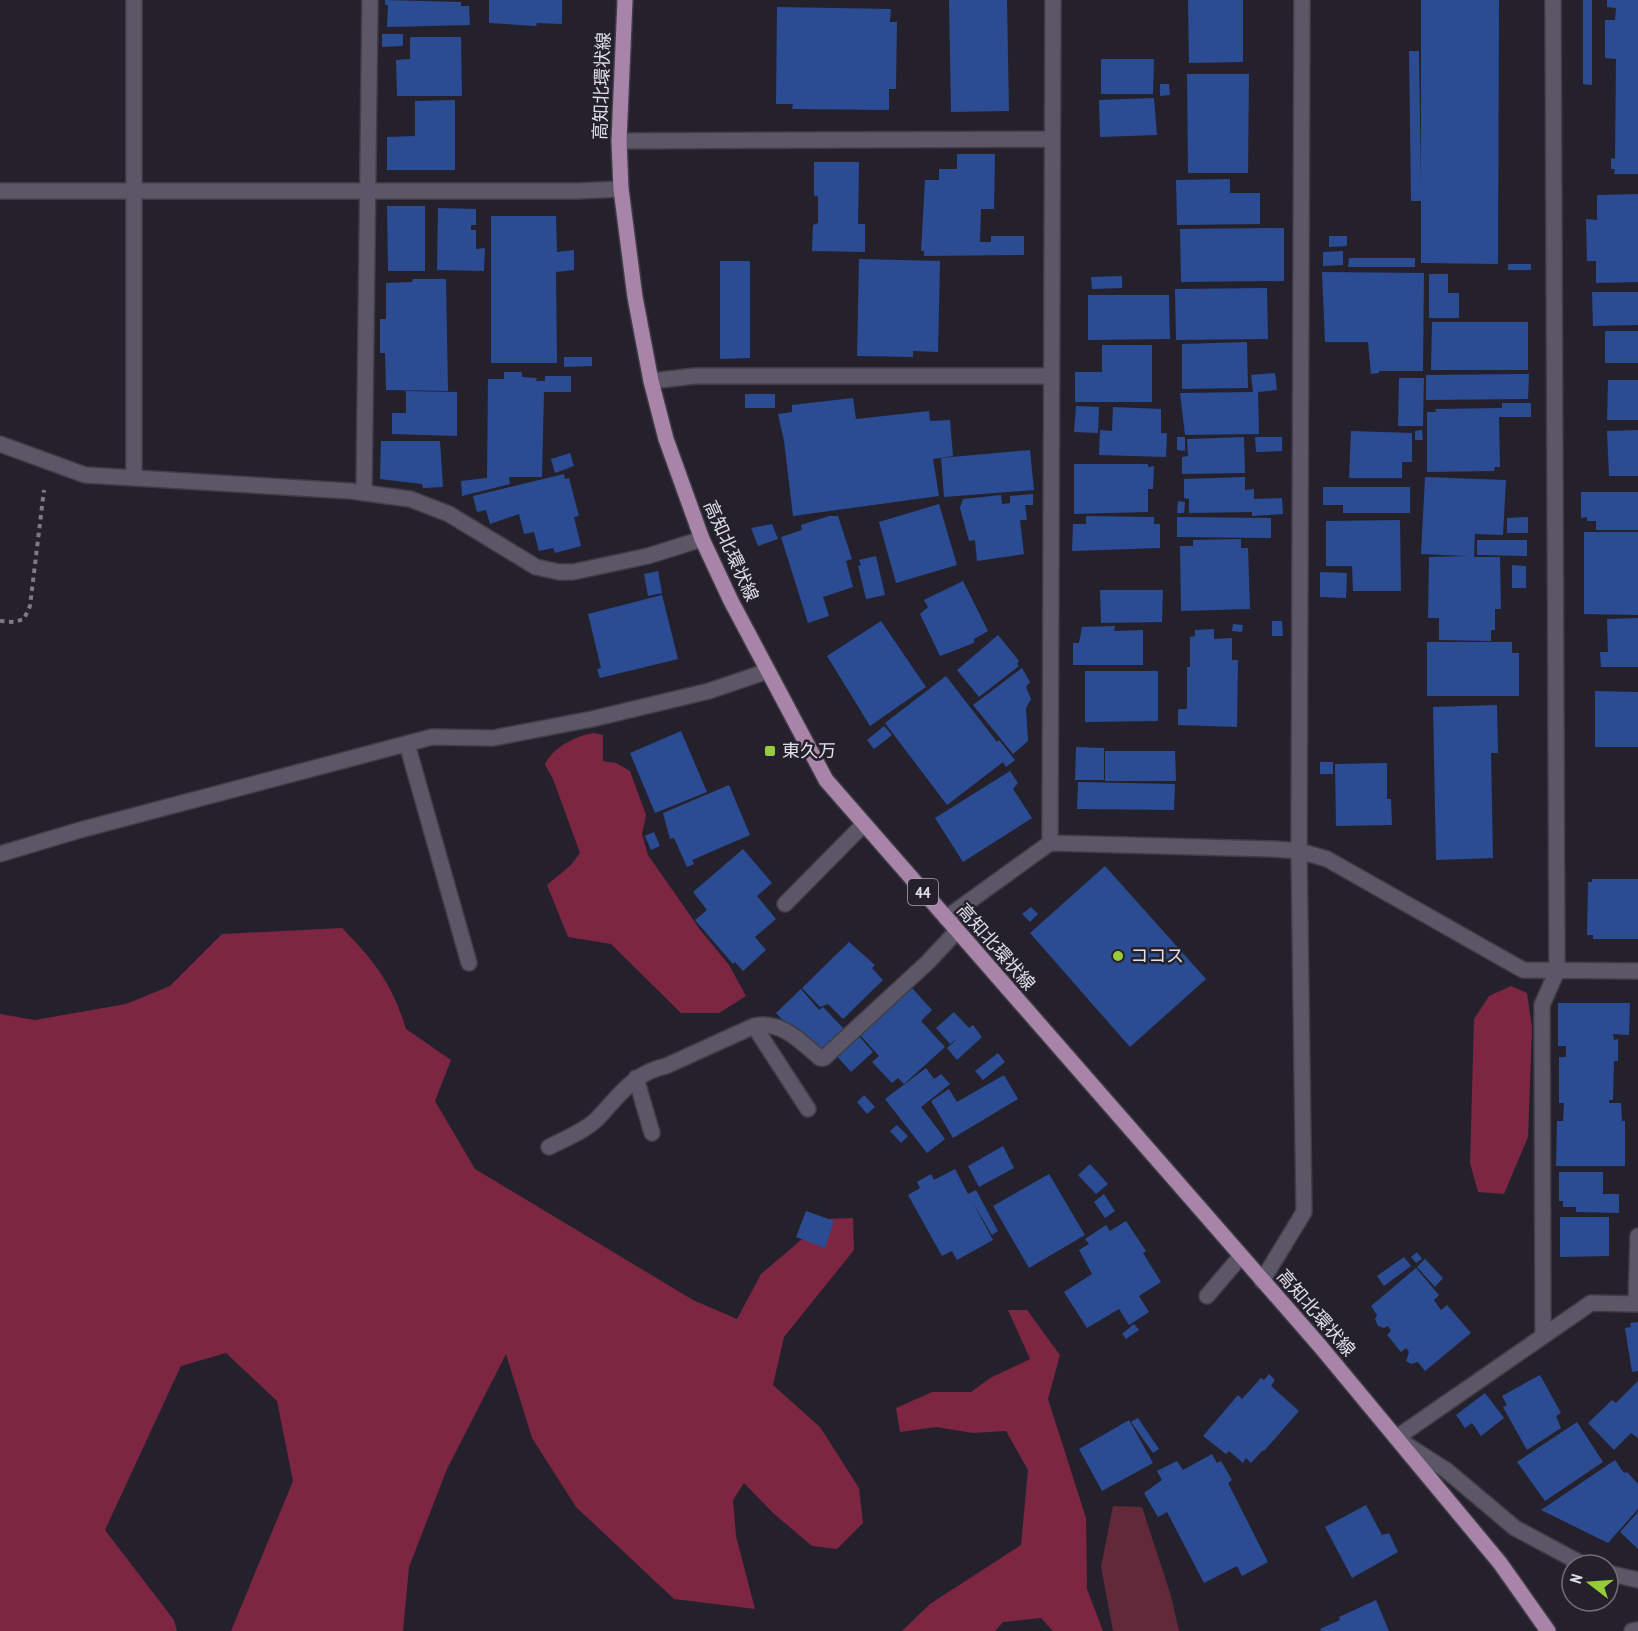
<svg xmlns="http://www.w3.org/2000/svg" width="1638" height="1631" viewBox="0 0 1638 1631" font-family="'PT Sans Narrow','Noto Sans JP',sans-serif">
<rect width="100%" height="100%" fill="#24212d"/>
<path fill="#622938" d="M1113,1506L1142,1507L1171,1596L1179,1631H1113L1101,1567Z"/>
<path fill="#7c2641" d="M594,733L603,735V761L616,763L630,771L646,815L642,834L648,855L701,931L729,965L746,996L719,1013H681L611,944L568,937L547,885L571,865L580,853L553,779L545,765C551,749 576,735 594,733Z
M342,928C374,960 393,985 406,1029L451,1060L435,1101L475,1169L693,1300L737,1319L761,1274L826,1219L853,1218L854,1250L784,1337L773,1385L820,1427L859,1488L863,1523L837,1549L812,1546L773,1513L744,1483L733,1500L736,1536L755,1609L674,1599L576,1507L532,1438L506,1354L447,1469L409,1567L403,1631H231L293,1481L277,1401L226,1353L181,1366L105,1530L174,1620L177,1631H0V1014L35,1020L126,1004L170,986L222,934Z
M1511,986L1527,993L1532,1028L1528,1137L1504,1194L1478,1192L1470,1163L1474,1019L1489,996Z
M1008,1310H1027L1060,1355L1048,1399L1086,1518L1087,1589L1103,1631H1053L1041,1618L1003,1622L995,1631H902L930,1604L1021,1545L1028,1470L1006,1431L973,1433L936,1427L900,1432L896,1408L932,1392H971L990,1378L1030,1359Z"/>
<path fill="#2b4c92" d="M385,0L461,2V6H469L470,25L387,27L388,5H385Z
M489,0H562V24L537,23L536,26L489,23Z
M949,0H1007L1009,111L951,112Z
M1188,0H1243V62L1189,63Z
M1421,0H1499L1498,264L1421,263V201H1411L1409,51H1419L1421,184Z
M1583,0H1592V85L1583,84Z
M1607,0H1638V174H1614L1615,169H1611V158L1615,159L1616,59L1605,58V20H1615L1616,8L1607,7Z
M777,7L891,9L890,22H897L896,89H889V110L792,109L793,104H776Z
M382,34H403V46L382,47Z
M410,37H461L462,96H397L396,60L410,59Z
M1101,59H1154L1153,94H1101Z
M1187,74H1249L1248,173H1188Z
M1160,84H1169L1170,95L1160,96Z
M1154,98L1157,135L1100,137L1099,100Z
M455,100V170H387V137L415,136V101Z
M957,154H995L994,209H981L980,242H991V236H1024V255L924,256V251H921L925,180H939V169H957Z
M814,162H859L858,224H865V252L812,251L813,225L818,223V196H814Z
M1230,179V193H1260V224L1177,225L1176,180Z
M1638,194V282L1596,283V261H1587L1586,219L1597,220V195Z
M387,206H425V271H388Z
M438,208L476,209V225H471V230H476V249L485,248L484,271L437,270Z
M491,216H556L557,252L574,250V270L556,272L557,363H491Z
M1284,228V281L1181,282L1180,229Z
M1329,236H1347V246L1329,247Z
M1343,251V265L1323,266V252Z
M1349,258H1415V267H1348Z
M859,259L940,261L938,352L913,351V357L857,356Z
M720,261H750V358L720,359Z
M1508,264H1531V270H1508Z
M1322,272L1424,273L1423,371H1379V373L1371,374L1368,342H1325Z
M1429,274H1448V293H1459V318H1429Z
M1122,276V288L1092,289L1091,277Z
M413,279H446L448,391L386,390L385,353H380V319H386V283L412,282Z
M1267,288L1268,339L1176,340L1175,289Z
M1592,292H1638V325L1593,326Z
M1088,295H1169L1170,339L1088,340Z
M1432,322H1528V370H1431Z
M1605,331H1638V363H1605Z
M1247,342L1248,388L1182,389V344Z
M1102,345H1152V402H1075V372H1102Z
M564,357H592V366L564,367Z
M504,372H522V377L537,378L536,381H545V376H571V392H544L542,477H509L510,484L462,496L461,481L487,478L488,379H504Z
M1275,373L1277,390L1258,392L1259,434L1185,435L1180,393L1253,392L1251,375Z
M1529,374L1528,399L1426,400V375Z
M1399,378H1424L1423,426H1398Z
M1608,380H1638V420H1607Z
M406,391L457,392V436L392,434V413H406Z
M745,394H775V408H745Z
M853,398L856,419L929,411L930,421L950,420L953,456L933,459L939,496L793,516L784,441L778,414L792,412V405Z
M1502,403H1531V417H1499L1500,467H1495L1494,471L1427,472V412H1436L1435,409L1502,408Z
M1076,406L1099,407L1098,433L1074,432Z
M1113,407L1161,409V433H1167L1166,457L1099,455L1100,430L1112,431Z
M1422,430L1423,440H1415V431Z
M1638,430V476H1609L1607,431Z
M1351,431L1412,433V462H1402V478H1349Z
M1177,437H1185V451L1177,450Z
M1244,437L1245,473L1182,474V457L1188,456L1187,439Z
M1255,437H1282V451L1256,452Z
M381,441H440L443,487L423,488L422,484L380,479Z
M1030,450L1034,490L944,497L941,458Z
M570,453L574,466L555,473L551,459Z
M1074,464H1148V467L1154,466L1153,489H1148V512L1074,514Z
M564,474L565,479L569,478L579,516L574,517L581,546L555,553L553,548L539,551L534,532L524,534L519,514L490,524L486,510L477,512L473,496Z
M1245,477V490L1254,489V499L1282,498L1283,514L1252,516V512L1189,513V499L1184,498V479Z
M1425,477L1506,480L1503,535L1475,534L1474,557H1500L1501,609H1495V630H1491V641L1439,640V618H1428L1429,557L1468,556L1421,554Z
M1323,487H1410V513H1343V505H1323Z
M1581,492H1638V530H1596V521H1587V517L1581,518Z
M1033,494V505H1025L1027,520H1020L1024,554L977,561L975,540L969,541L960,508L963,499L1001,495L1002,504L1010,503V496Z
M1178,501L1185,502L1184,513H1177Z
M939,504L957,565L896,583L879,522Z
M829,516H838L852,559L846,561L853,587L823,597L829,616L808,623L781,537L802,530L801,525Z
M1086,516L1154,517V524H1160V548L1072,551L1073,524H1086Z
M1177,517L1271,518V538L1177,537Z
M1528,517V533H1507V518Z
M1400,520L1401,591H1353L1352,566H1326V521Z
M772,524L778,539L758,546L751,528Z
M1584,532H1638V615L1584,614Z
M1241,539V548H1248L1250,609L1181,611L1180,546H1193V540Z
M1477,540H1527V556L1477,555Z
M876,556L885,595L866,599L858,566L861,565L859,560Z
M1512,565L1526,566V588H1512Z
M658,571L662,593L648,596L644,574Z
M1320,572L1347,573L1346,598L1320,597Z
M963,581L988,631L974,639V643L940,656L920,614L928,607L924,600Z
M1100,590H1163L1162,622L1101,623Z
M662,595L678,659L600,678L597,669L601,668L588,614Z
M1638,618V667H1601L1600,652H1608L1607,619Z
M881,621L926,687L870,726L827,656Z
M1272,621H1282L1283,636H1272Z
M1233,624L1243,625L1242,632L1232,631Z
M1115,626L1114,631L1143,630V665H1073V643H1079L1082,627Z
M1214,629V639L1232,638V660H1238L1237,727L1178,725V709H1187V667H1190V637L1195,636V630Z
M998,635L1019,661L1017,664L1019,666L979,697L957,670Z
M1427,642H1512V653H1519V696H1427Z
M1022,668L1030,682L1026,687L1031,699L1026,708L1028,741L1013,754L973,705Z
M1085,671H1158V721L1085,722Z
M946,676L997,742L999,740L1015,760L1006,767L1003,762L947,805L885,723Z
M1595,691L1638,692V747H1595Z
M1497,705L1498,753H1491L1493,858L1436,860L1433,707Z
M884,726L892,735L874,749L867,740Z
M681,731L707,792L655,813L630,753Z
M1076,747L1104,748V780H1075Z
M1105,751H1175L1176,781H1105Z
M1320,762H1333V774H1320Z
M1387,763V799H1391L1392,825L1336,826L1335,764Z
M1010,771L1018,783L1013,789L1032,818L963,862L935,818Z
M1078,782L1175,784L1174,810L1077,809Z
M729,785L750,835L692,860L694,864L687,867L674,838L670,839L663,813Z
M654,832L660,846L651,850L645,836Z
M743,849L772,883L757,896L776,919L755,937L766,950L743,971L735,962L733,964L695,920L707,910L693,892Z
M1105,866L1206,979L1130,1047L1030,933Z
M1592,879H1638V939H1593V935H1587L1588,882H1592Z
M1031,907L1038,914L1030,922L1022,914Z
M849,942L875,965L872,968L883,980L843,1019L828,1004L820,1007L802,988Z
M912,988L932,1010L921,1021L945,1047L904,1084L898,1078L892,1083L872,1062L879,1056L860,1035Z
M801,989L819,1010L823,1007L844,1029L820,1052L794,1025L790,1028L776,1013Z
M1558,1003H1630L1629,1035L1613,1034L1614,1040L1618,1039V1061H1614L1613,1100H1609V1103H1621L1622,1121H1625V1166H1556L1557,1121H1563L1564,1103H1559V1057H1566V1046H1558Z
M954,1012L969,1028L973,1025L982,1037L957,1060L947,1048L958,1038L950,1044L936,1028Z
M858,1035L873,1052L851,1072L836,1055Z
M998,1053L1005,1062L983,1080L975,1071Z
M926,1068L934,1079L941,1074L950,1084L921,1107L945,1139L927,1153L885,1099Z
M1004,1075L1018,1099L953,1138L931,1101L949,1089L957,1102Z
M864,1095L875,1107L867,1114L857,1102Z
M897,1125L908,1136L901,1143L890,1131Z
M1003,1146L1014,1168L979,1187L968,1166Z
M1090,1164L1108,1184L1096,1194L1078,1175Z
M955,1169L968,1194L976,1190L998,1231L992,1235L973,1203L993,1240L957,1260L952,1251L942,1256L908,1195L920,1188L917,1182L931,1174L934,1180Z
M1559,1172H1603V1194H1619V1213L1576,1212V1207H1563V1201H1559Z
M1049,1174L1085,1235L1029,1268L993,1206Z
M1104,1194L1115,1211L1105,1218L1094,1202Z
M806,1211L834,1221L825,1248L796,1237Z
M1560,1217H1609V1256L1560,1257Z
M1126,1221L1146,1251L1143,1253L1161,1282L1139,1296L1149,1312L1129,1325L1119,1309L1087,1328L1064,1292L1092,1274L1079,1250L1089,1244L1085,1239L1106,1225L1110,1231Z
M1417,1252L1422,1259L1416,1263L1411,1257Z
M1404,1257L1411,1266L1384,1286L1377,1276Z
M1425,1259L1443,1278L1435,1287L1417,1267Z
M1416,1268L1439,1295L1434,1300L1441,1310L1447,1305L1471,1333L1425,1371L1418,1362L1411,1364L1406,1361L1409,1352L1406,1348L1401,1352L1387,1335L1391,1331L1388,1326L1384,1328L1378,1326L1375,1319L1377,1315L1371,1306Z
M1638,1322V1371L1632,1372L1625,1328L1631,1327L1630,1323Z
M1134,1324L1139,1330L1126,1339L1122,1334Z
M1269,1374L1275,1380L1271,1386L1299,1411L1264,1451L1263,1450L1251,1463L1246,1458L1243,1463L1229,1451L1226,1454L1203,1436L1238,1395L1242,1399L1261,1378L1264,1380Z
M1540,1375L1561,1413L1556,1416L1561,1428L1527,1450L1503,1407L1507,1405L1502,1396Z
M1638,1381V1438L1631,1433L1614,1450L1588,1423L1612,1400L1616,1403Z
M1485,1393L1504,1418L1481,1436L1472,1423L1465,1428L1456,1415Z
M1138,1418L1159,1449L1153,1453L1131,1422Z
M1129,1420L1153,1463L1102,1491L1079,1449Z
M1577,1422L1603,1462L1545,1501L1517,1462Z
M1212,1454L1217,1463L1221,1461L1232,1480L1228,1483L1268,1562L1242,1576L1237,1566L1204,1583L1167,1512L1158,1517L1144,1493L1162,1480L1157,1471L1177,1461L1183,1470Z
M1615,1460L1624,1473L1627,1472L1638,1484V1509L1608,1543L1541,1510Z
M1366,1505L1382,1535L1389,1533L1398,1552L1352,1578L1325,1527Z
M1638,1512V1549L1620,1532Z
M1376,1600L1389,1631H1321L1320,1629L1340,1620L1339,1617Z"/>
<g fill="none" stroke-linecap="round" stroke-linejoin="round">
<g stroke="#403d47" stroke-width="18">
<path id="minor" d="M134,0V478
M619,141L1052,139
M0,191H578L621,189
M651,381L695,376H1052
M0,444L85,475L350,491L410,499L449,514L536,567L559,572H573L648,556L702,539
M364,493L370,0
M407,744L469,963
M1050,843L1053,0
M0,854L80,830L432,737L493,738L592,719L709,691L768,671
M785,904L864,824
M946,918L1050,843L1274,849L1299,851L1327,859L1523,970L1638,971
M754,1026L808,1109
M636,1078L652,1133
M549,1147C564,1139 585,1131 597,1119C619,1096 633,1073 666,1066L754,1026C782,1020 801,1042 820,1058H824L928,962L957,931
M1262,1281L1304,1212L1299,851L1302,0
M1207,1296L1241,1256
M1636,1304L1638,1236
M1543,1336L1542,1005L1557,971L1553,0
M1584,1565L1515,1528L1446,1470L1396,1438L1591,1303L1638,1304
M1608,1573L1638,1580
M1632,1631L1638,1630"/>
</g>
<g stroke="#403d47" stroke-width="18">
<path id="major" d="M625,0L619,141L621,189L635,297L651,381L666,439L702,539L731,601L826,780L1320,1346L1500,1563L1548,1631"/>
</g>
<path stroke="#7d7a84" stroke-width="4" stroke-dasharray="4.5 4.5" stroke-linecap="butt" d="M0,621L14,622L24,619L30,606L44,490"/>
<use href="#minor" stroke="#5b5766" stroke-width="15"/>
<use href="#major" stroke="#a884a8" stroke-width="15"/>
</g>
<g fill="#96cc39" stroke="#24212d" stroke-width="2">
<rect x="764" y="745" width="12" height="12" rx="3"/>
<circle cx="1118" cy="956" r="6"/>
</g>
<g text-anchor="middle" stroke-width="5" stroke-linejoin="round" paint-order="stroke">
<rect fill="#24212d" stroke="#a8a6af" stroke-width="1.5" x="908" y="879" width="30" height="26" rx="4.5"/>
<g font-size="16" font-weight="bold" fill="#e1dfe7">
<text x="923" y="898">44</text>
</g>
<g font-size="18" fill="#e1dfe7" stroke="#24212d">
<text transform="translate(602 86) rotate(-88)" y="6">高知北環状線</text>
<text transform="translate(731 551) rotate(66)" y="6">高知北環状線</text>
<text transform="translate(996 947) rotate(49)" y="6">高知北環状線</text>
<text transform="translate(1316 1313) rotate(49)" y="6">高知北環状線</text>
</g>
<g font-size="18" fill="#e1dfe7" stroke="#24212d" text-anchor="start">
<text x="782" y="757">東久万</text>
<text x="1130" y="962">ココス</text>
</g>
</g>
<g transform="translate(1590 1583) rotate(287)"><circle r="28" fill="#24212d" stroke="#706d77" stroke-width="1.5"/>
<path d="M0-4.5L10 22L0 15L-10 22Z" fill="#96cc39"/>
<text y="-9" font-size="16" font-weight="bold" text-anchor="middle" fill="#e1dfe7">N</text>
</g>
</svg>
